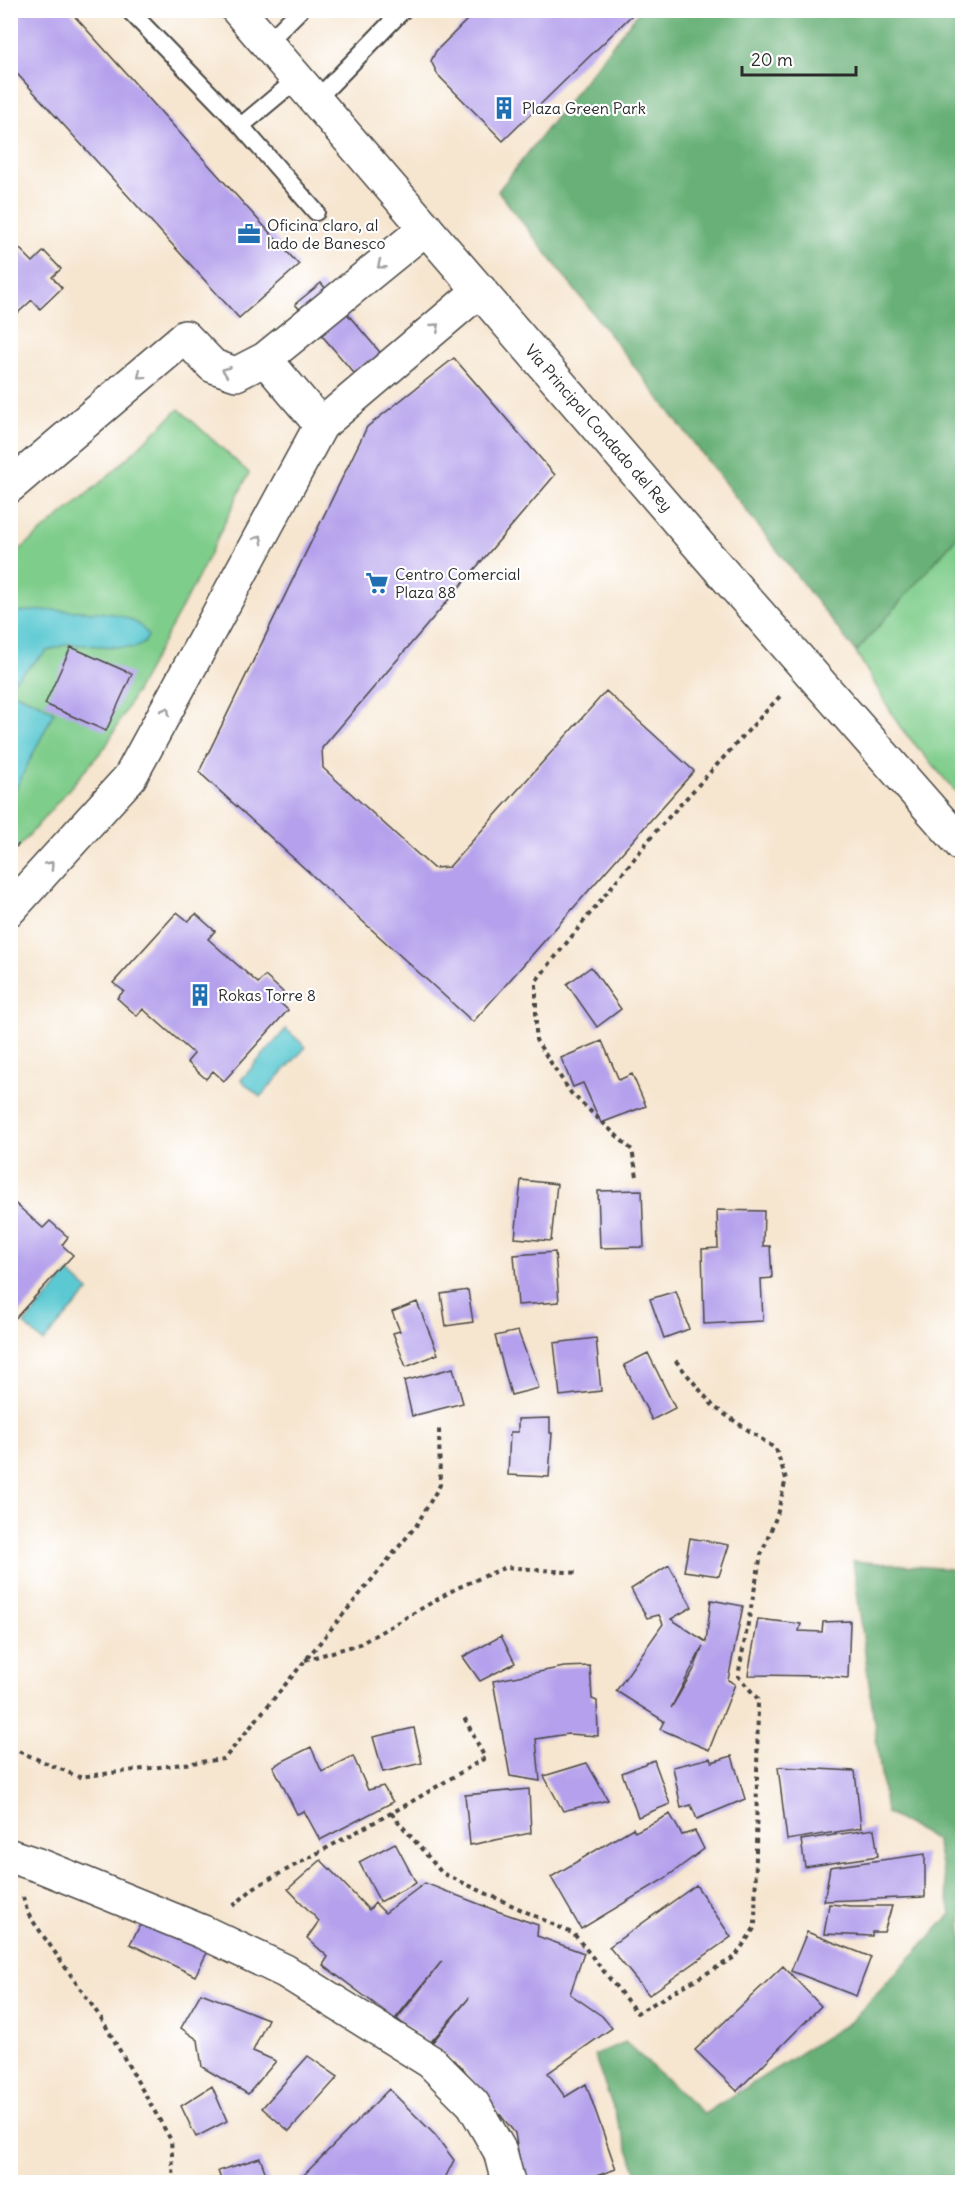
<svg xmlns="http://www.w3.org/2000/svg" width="973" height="2193" viewBox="0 0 973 2193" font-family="Delius,sans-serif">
<rect width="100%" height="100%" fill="#fff"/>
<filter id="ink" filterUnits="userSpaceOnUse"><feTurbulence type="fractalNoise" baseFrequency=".0167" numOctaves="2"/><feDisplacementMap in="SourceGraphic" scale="12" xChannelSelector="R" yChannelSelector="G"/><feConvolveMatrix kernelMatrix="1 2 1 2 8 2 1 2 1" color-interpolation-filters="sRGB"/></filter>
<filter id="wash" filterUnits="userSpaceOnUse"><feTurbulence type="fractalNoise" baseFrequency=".008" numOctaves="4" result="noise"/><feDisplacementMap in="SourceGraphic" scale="24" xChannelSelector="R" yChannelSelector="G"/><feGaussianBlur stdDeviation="1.35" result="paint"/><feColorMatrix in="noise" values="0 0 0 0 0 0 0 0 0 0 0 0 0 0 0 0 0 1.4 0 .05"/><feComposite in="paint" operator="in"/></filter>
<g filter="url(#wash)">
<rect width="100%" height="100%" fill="#f6e5cf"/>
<path fill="#7fcd8b" stroke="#557c5b" stroke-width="1.5" d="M179,409L249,473L198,578L106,746L11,856V557L106,478Z
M962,531V799L900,727L856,652Z"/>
<path fill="#67b077" stroke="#496e51" stroke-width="1.5" d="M640,10L962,11V531L856,652L498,191Z
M853,1561L962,1570V2182H640L594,2055L625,2042L704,2114L851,2021L951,1914L936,1840L886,1813Z"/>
<path fill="#5cc9d2" stroke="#447a7e" stroke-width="1.5" d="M55,610C83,612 133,607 148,636L144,643L135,648L67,644L47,651L11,683V612Z
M11,691L41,704L54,712L13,794L10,793Z
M286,1029L306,1047L260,1097L241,1080Z
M69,1273L89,1291L43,1342L24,1324Z"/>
<g id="blocks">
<path fill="#b4a0ec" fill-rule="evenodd" d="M10,10H69L299,265L239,318L10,66Z
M477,10H637L503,141L438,75L431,61L436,51Z
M10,239L33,262L44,251L61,269L52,277L62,288L40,309L32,300L10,320Z
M321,283L384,357L359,379L295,304Z
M454,358L555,475L322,748L323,768L433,868L449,867L606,691L694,771L473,1022L199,772L367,427Z
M71,647L132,674L106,731L45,704Z
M177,912L188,921L196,914L215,931L208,939L258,983L265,976L283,992L277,1000L288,1010L224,1081L213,1071L206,1079L187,1062L194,1054L143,1009L137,1016L117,998L124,991L113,983Z
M591,967L621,1009L597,1027L567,984Z
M602,1041L619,1080L632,1074L646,1106L601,1123L583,1083L573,1087L561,1058Z
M521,1180L557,1184L551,1241L515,1238Z
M642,1190L644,1247L600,1248L598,1191Z
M10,1199L43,1228L50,1221L68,1237L62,1245L73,1255L10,1324Z
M717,1210L764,1211L763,1246H770L772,1278L761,1279L763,1321L704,1324L702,1249L718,1248Z
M555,1252L559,1302L518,1305L514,1255Z
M468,1290L473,1322L446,1326L441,1294Z
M676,1291L689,1329L664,1338L650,1299Z
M417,1302L438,1354L406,1367L393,1333L400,1331L392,1312Z
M518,1331L539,1388L511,1395L495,1336Z
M596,1338L601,1391L560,1396L554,1343Z
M648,1353L675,1408L652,1420L624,1365Z
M453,1368L463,1403L412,1416L404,1381Z
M550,1418V1433H552L549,1477L508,1475L510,1432H518V1419Z
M690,1538L729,1545L719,1576L684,1571Z
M669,1565L692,1607L671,1619L706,1642L711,1600L743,1606L728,1680L735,1684L709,1750L660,1729L664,1721L616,1691L663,1624L659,1615L647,1618L631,1589ZM703,1646L693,1671L671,1708Z
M758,1619L801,1624L799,1631L822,1632L823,1622L850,1621L848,1678L823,1676L748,1675Z
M501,1636L515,1663L480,1681L463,1657Z
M590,1666L592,1699L597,1701L598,1736L568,1734L536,1739L540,1781L510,1776L493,1681L564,1667Z
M414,1728L422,1763L383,1772L373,1737Z
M311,1747L322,1772L353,1756L368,1790L383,1786L393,1802L320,1840L304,1811L297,1814L273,1766Z
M732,1756L745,1799L697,1819L691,1805L681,1808L673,1767L710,1758L712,1762Z
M654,1760L670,1804L638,1817L622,1773Z
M587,1763L608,1800L563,1811L544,1776Z
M778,1767L855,1771L861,1828L787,1840Z
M529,1789L531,1833L470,1845L465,1795Z
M670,1814L682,1835L695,1831L704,1849L664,1879L581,1929L551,1877L633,1828L635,1832Z
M874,1829L878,1856L805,1867L801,1840Z
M395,1843L416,1883L380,1902L359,1862Z
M925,1854V1897L824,1901L830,1867Z
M321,1860L369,1910L375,1903L385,1913L425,1883L497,1911L538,1925L537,1936L584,1953L570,1994L602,2016L612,2028L548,2073L565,2097L586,2084L616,2169L579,2182H523L515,2133L460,2065L431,2044L469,1998L429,2044L397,2019L442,1961L395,2019L323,1965L328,1957L307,1938L319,1921L288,1889Z
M696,1885L731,1937L649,1995L609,1947Z
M829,1904L851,1906H892L884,1932H872V1936L824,1934Z
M142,1922L211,1945L195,1976L130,1944Z
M807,1932L871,1957L856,1996L791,1971Z
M783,1966L821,2006L737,2091L695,2050Z
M201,1993L268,2019L253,2051L276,2061L248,2094L202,2067L198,2040L181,2028Z
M308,2056L338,2077L289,2131L262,2108Z
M212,2086L227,2121L196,2137L181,2106Z
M389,2089L435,2135L454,2160L444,2180L446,2182H297Z
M260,2158L269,2182H222L218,2171Z"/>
</g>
</g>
<g filter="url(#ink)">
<use href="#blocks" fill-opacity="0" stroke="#494744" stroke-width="1.5"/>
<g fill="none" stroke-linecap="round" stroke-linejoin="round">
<g stroke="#494744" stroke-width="20">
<path id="lane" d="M129,10L241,126L316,212
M266,44L300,10
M316,100L403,10
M241,126L297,79"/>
</g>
<g stroke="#494744" stroke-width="36">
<path id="street" d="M265,359L321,425
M10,486L185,337L213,366L236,374L265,359L426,228
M10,909L130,777L321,425L480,290
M10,1856L41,1866L203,1932L285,1971L431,2062L473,2104L500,2151L508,2182"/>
</g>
<g stroke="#494744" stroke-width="36">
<path id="secondary" d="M238,10L708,556L962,845"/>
</g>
<path stroke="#494744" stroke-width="4" stroke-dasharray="4.5 4.5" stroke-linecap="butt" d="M10,839L18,846
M637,1176L632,1150L571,1093L536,1040V981L657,830L781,695
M305,1660L360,1644L457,1588L506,1567L578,1573
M10,1752L18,1751L79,1777L224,1759L416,1526L440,1485L439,1428
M391,1813L442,1873L574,1934L637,2013L735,1957L755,1927L758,1699L738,1676L761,1555L777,1515L786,1479L776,1449L714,1407L675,1360
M23,1897L28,1914L103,2021L171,2140L174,2182
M233,1906L255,1887L406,1805L485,1758L464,1717"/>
<use href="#lane" stroke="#fff" stroke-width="16"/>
<use href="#street" stroke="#fff" stroke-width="33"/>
<use href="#secondary" stroke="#fff" stroke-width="33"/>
</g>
<defs><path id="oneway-chevron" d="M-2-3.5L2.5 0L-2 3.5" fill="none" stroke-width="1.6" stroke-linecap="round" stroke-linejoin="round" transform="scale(1.5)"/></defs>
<g stroke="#a0a0a0">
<use href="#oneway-chevron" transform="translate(381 265) rotate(141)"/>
<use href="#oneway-chevron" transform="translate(436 327) rotate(-41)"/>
<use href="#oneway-chevron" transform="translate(226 371) rotate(-160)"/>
<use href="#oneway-chevron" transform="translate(141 375) rotate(140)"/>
<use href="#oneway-chevron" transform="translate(259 539) rotate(-61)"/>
<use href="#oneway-chevron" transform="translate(166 711) rotate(-62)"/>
<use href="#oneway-chevron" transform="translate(50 865) rotate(-48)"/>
</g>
</g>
<defs>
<g id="building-bare" transform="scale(1.8)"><path d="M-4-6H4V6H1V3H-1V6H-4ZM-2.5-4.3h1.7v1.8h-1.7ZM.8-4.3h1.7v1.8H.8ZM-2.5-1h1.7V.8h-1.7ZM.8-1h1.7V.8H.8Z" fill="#1f6fb2" stroke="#fff" stroke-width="2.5" paint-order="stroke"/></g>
<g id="office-bare" transform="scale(1.8)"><path d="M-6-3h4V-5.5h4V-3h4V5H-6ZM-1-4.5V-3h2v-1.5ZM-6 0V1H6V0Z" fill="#1f6fb2" stroke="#fff" stroke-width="2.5" paint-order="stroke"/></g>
<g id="supermarket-bare" transform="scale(1.8)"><path d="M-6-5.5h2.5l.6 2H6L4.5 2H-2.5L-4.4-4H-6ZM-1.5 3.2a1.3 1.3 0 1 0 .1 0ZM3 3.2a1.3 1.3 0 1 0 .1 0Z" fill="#1f6fb2" stroke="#fff" stroke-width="2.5" paint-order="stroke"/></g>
</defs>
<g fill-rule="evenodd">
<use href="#building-bare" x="504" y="108"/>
<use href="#office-bare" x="249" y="234"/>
<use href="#supermarket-bare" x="377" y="583"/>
<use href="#building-bare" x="200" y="995"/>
</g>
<g text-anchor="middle" stroke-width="4.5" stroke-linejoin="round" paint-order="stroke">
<g font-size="16" fill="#2b2b2b" stroke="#fff" text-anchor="start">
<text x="522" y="114">Plaza Green Park</text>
<text x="267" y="231">Oficina claro, al<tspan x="267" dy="18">lado de Banesco</tspan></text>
<text x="395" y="580">Centro Comercial<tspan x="395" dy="18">Plaza 88</tspan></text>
<text x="218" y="1001">Rokas Torre 8</text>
</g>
<g font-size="16" fill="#2b2b2b" stroke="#fff">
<text transform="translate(599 428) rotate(49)" y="6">Vía Principal Condado del Rey</text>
</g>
</g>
<rect width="973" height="2193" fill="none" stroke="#fff" stroke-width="36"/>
<path d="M742 66v9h114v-9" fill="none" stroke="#2b2b2b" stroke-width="3"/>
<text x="751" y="66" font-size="18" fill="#2b2b2b" stroke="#ffffff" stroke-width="4.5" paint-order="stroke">20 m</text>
</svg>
